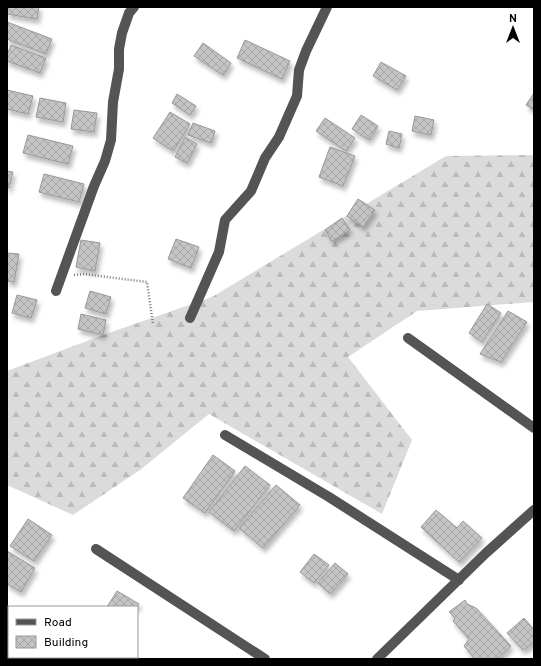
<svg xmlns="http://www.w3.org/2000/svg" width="541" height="666" viewBox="0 0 541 666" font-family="Overpass,sans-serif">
<defs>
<pattern id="forest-firs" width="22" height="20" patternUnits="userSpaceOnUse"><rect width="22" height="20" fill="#dbdbdb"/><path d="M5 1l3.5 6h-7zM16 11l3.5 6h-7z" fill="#bababa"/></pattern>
<pattern id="building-cross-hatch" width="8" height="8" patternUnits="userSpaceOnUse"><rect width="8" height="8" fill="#c4c4c4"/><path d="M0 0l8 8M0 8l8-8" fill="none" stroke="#a7a7a7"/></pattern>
<filter id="shadow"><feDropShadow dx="2.5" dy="4.5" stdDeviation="2" flood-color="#0004"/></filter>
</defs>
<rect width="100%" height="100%" fill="#fff"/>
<path fill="url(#forest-firs)" d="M534,155V302L417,311L348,357L412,440L382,514L209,414L140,470L73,515L7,485V371L103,335L212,297L446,156Z"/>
<path fill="url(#building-cross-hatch)" stroke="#989898" filter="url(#shadow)" d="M8,7H39L37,19L7,14Z
M7,22L52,39L46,54L7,39Z
M245,40L290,61L282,79L237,58Z
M203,43L231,63L223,75L194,56Z
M11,45L46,58L40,73L7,61V55Z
M381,62L406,76L397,90L373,76Z
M7,90L33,96L28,114L7,109Z
M534,93V110L526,105Z
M177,94L196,106L190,115L172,103Z
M40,98L66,103L63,122L36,117Z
M74,110L97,113L94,132L71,129Z
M170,112L190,124L173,151L153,138Z
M361,115L378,126L369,140L352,129Z
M415,116L434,120L431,135L412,131Z
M325,118L355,138L346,151L316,131Z
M193,123L215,131L211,143L188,135Z
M389,131L402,134L399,148L386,144Z
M28,135L73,146L68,164L23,153Z
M185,137L197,144L187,163L175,157Z
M330,147L355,156L343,186L319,177Z
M7,171L13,172L9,188H7Z
M44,174L84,184L79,202L39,192Z
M358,199L375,210L363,227L347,216Z
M342,218L350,230L332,241L325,230Z
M176,239L199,247L191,268L168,259Z
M81,240L100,243L95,271L76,267Z
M7,253L19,254L14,282L7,281Z
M90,291L111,297L106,314L85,308Z
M17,295L37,300L31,318L12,313Z
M487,304L501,313L482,342L469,333Z
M508,311L527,322L501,362L480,354Z
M81,314L106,320L103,335L78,329Z
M213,455L235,471L205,513L183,498Z
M245,466L270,485L234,531L209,512Z
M276,485L300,505L263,548L239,528Z
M436,510L457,528L463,521L482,538L459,562L421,527Z
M28,519L52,535L34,561L10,546Z
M7,551L35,568L21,592L7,584Z
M314,554L329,565L314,583L300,572Z
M335,563L348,574L330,594L318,583Z
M117,591L139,604L137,607H107Z
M465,600L467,604L476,608L511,646L497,659H475L464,646L469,639L453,621L455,618L449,612Z
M524,618L534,630V642L523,650L507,633Z"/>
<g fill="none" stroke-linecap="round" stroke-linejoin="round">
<path stroke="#767676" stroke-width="2.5" stroke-dasharray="1 2" stroke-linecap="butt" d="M74,275L84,274L147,282L153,324"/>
<path stroke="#545454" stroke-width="10" d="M56,291L94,186L105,161L111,140L113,102L119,69V49L122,33L129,13L134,7
M190,318L219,252L225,220L251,191L265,158L279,137L297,96L299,70L306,51L327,7
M408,338L534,428
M225,435L329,497L459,580
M96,549L265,659
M377,659L486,553L534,510"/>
</g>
<rect width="541" height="666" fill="none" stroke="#000000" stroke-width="16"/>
<rect x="8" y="606" width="130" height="52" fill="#ffffff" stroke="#999999"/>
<rect x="16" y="619" width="20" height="6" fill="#545454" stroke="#999999"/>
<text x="44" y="626" font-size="12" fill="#000000">Road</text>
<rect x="16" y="636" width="20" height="12" fill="url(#building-cross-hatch)" stroke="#999999"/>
<text x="44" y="646" font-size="12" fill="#000000">Building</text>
<g transform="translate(513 28)" stroke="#ffffff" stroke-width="3" paint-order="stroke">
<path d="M0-3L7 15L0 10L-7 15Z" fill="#000000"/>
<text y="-6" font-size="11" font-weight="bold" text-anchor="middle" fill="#000000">N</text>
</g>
</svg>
